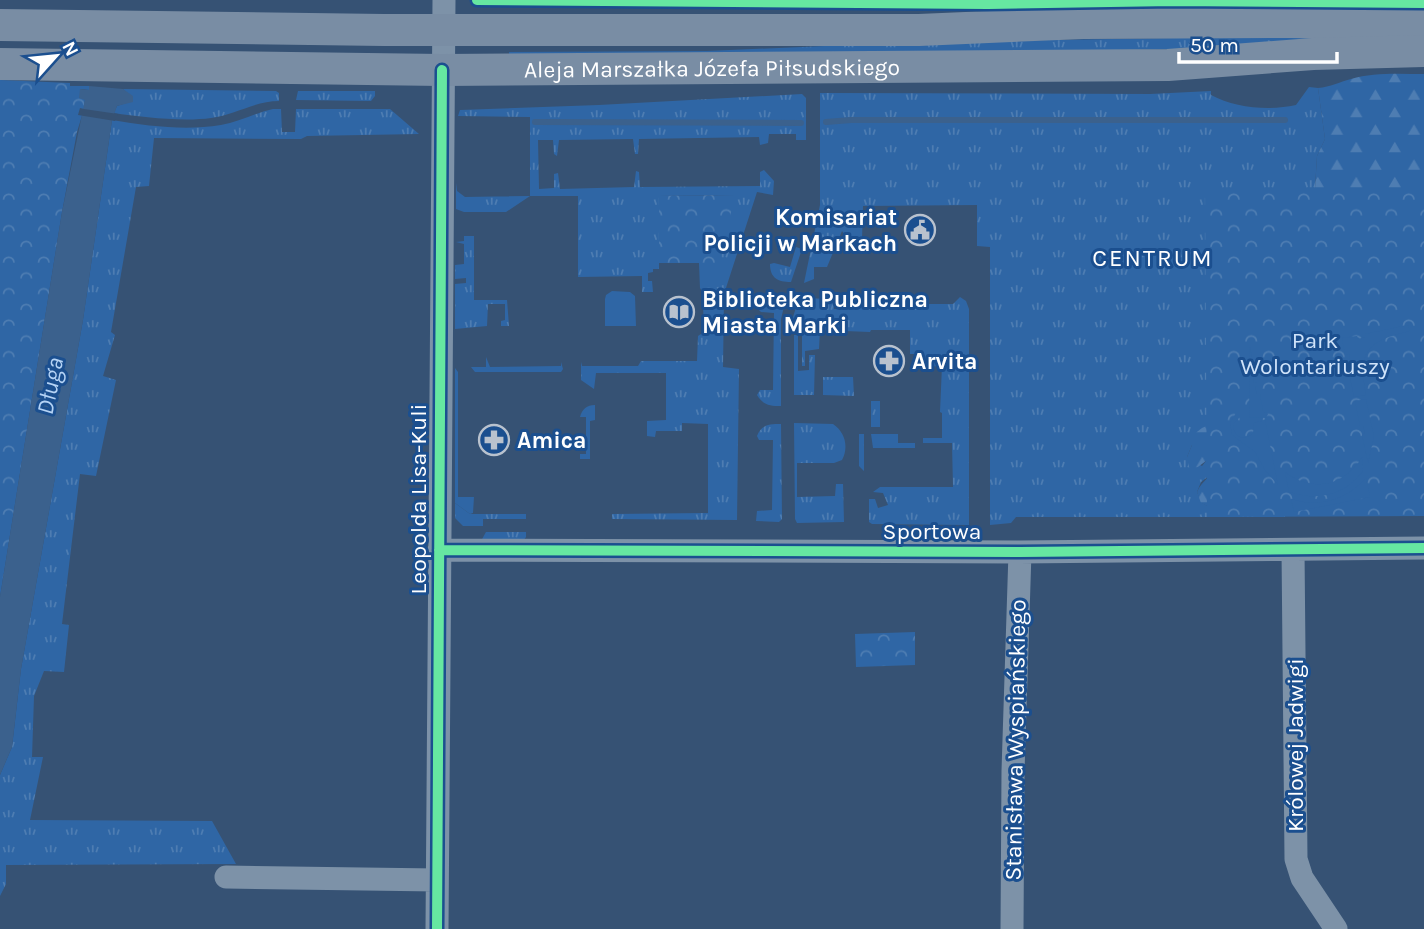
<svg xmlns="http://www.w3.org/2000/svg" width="1424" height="929" viewBox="0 0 1424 929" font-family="Karla,sans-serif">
<defs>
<pattern id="grass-tufts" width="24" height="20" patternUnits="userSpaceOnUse" patternTransform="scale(1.75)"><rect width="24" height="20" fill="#2f66a5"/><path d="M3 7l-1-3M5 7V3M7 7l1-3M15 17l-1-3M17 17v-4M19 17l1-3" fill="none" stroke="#4e7db2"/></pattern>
<pattern id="forest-firs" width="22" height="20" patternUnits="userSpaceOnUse" patternTransform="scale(1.75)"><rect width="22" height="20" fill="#2f66a5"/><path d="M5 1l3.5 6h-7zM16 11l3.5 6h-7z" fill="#4e7db2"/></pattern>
<pattern id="park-crowns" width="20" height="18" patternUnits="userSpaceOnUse" patternTransform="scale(1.75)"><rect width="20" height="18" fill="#2f66a5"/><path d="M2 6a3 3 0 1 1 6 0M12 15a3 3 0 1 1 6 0" fill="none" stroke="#4e7db2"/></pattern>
</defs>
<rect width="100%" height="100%" fill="#365274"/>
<path fill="url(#grass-tufts)" d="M1367,35L1194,49L509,58V52L707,51L916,42Z
M1309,87L1318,88L1325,139L1317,156L1315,188L1326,198L1230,412L1192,445L1187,457L1202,466L1206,461H1213L1214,472L1201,482L1197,492L1202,503L1211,508L1280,493L1285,517H1016L1011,523L990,525V247L977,246V205L863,206L862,239L847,238L842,231L827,267H814V279L804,283L820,205V93L1150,94L1211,91V95C1235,108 1269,111 1296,105Z
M123,89L276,91L279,93V101C255,101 235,115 211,118C183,122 140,117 114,113L117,106L126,103L128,94Z
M298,91H375V96L371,101L296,100Z
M802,94L806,98V140H796V134H769L768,143L760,145L759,137L639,139L638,154H635L633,139L559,140L557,156L554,154L553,140H538L539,189L554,188V174L558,173L560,189L634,187L636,171L639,172L640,187L760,186V172L764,170L774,181L773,195L757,192L725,291L737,296L724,297L723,367L739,369L737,520L612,519V514L708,513V424L682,423V431H656L655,437L647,436V421L666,420V373H596L594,389L581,380V362L582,366H638L641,361H697L698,336L704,332L703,304L712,303V290L734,195L659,196V269H653V272L648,273V281H652L653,292H642V276L578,277V196H530L506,212H464L456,209V183L457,191L465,197L530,196V117L458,116L460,110L599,105Z
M273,109H281L282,132H295L296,109H390L419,134L307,136L301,139L154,138L149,186L136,187L111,332L115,335L103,376L116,380L96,476L80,474L62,624L69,625L64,672L44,671L34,696L32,757H43L30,820L212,821L236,864L6,865V884L0,896V775L12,747L21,669L83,320L112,120C148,126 185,131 221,125C239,122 255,113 273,109Z
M464,236H474V300H507L509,326H501V321L505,320V304H488L487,326L455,329V284L466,283V278L455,279V265L464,264V244L456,242L464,241Z
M796,247L802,249L791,282C778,282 770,278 770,264L774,263L790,267Z
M960,297L966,301L969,309V525L872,524L869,522V499H875L878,508L888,505L883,493L873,492L880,487H953L952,443H923V438H942V413L940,412L942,366L917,367L914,364V354H910V330H871L870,332L820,330L819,349L805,351V366H802V331L794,330L793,317L799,298L834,299V309H840L841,300H864V304H953Z
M774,298H786L781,319V406C770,406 763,405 757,395L760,390H773L774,313L761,312L758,309L765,300Z
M794,335H798V371L809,370V355H815L814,395H794Z
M486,357L490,367L561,366V362L563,369L561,372H475L471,367H486Z
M823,377H853L854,396L823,395Z
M871,401H880V427H871Z
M595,405V420L590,421V459H580V454H586V417H580C582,409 587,405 595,405Z
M794,423L833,424C845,432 849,447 842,460L834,463H797V497L835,496L836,484H843L844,522L797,523L795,519Z
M781,424L782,519L779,522L756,521L757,511L772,510L773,440H759L757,436C762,424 770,424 781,424Z
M859,434H864V471L859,466Z
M455,503L470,514H526V519H483V526H463L455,518Z
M486,532H526V537L523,541H481Z"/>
<path fill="url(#forest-firs)" d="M1424,74V200L1315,189L1317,156L1325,139L1318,88C1331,87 1339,82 1351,79C1374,72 1400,74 1424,74Z
M1211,424L1223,427L1228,441L1248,454L1268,484L1257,499L1226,508H1211L1201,503L1197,492C1202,480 1213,476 1216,466L1213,461H1206L1195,469L1189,467L1187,457L1192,445L1193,435L1202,428Z"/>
<path fill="url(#park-crowns)" d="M0,80L70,83V86H89V90L81,89L85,99L84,109L77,132L62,212L0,597Z
M1205,188L1424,189V516L1207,517Z
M735,195L712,294L704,295L700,288L699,263H659V196Z
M915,632V665L856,667L855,634Z"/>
<path fill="#2f66a5" d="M612,291L630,292L635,296L636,326H605V299L606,295Z
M1408,325L1410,331C1368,341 1357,350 1366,395L1354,397L1347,363L1350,361L1349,354L1345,355L1342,338L1357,336L1358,339L1365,337V334Z
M1250,347L1255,374L1253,375L1254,383L1258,382V386L1255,387L1257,394H1260L1263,411L1268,414L1266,418L1249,417Z
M455,368L458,372V497H474L473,513L470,514L455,503Z
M1366,399L1374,437L1368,463L1362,435L1365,433L1363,426H1360L1355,401Z
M1236,413H1240V417L1234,423C1231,436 1244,443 1253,433L1254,423L1265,420L1278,485L1265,470L1255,452L1232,435L1230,423Z
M871,434H898V443H915V448H873Z
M1362,457L1363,471C1344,496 1318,501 1289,492L1285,472C1312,493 1345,486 1362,457Z
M1366,478L1370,497L1294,512L1291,499C1319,508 1347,500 1366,478Z"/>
<path fill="#3b618d" d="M89,86L123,89L133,96V102L117,106L112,120L83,320L21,669L12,747L0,775V597L62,212L85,100L79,98L80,89L89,90Z"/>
<path fill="#365274" d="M80,108L84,109L118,114L115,121L78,115Z"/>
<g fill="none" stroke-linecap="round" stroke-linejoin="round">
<path stroke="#3b618d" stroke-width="6" d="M535,122L801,123
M826,122L851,120H1285"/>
<path stroke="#7d92a8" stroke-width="23" d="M439,550L1020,552L1424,548
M1293,550L1296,859L1302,878L1336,929
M226,877L437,880
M437,929L444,0
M1012,929L1013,771L1020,552"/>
<g stroke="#798da4" stroke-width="32">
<path d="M0,25L384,30H919L1083,23L1292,22L1424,25"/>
<path id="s1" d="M0,64L442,70L1168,65L1313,54L1424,51"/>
</g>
<g stroke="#1b4f8f" stroke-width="15">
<path id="cycleway" d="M477,0L988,4L1173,1L1424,3
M439,550L1020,552L1424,548
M437,929L442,70"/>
</g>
<use href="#cycleway" stroke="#66e7a1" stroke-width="10"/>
</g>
<defs>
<g id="civic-ring" transform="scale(1.575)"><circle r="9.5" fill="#1b4f8f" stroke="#b9c2ce" stroke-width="1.5"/><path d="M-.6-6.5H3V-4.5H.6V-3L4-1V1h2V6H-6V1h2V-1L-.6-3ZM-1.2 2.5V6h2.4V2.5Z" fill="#b9c2ce"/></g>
<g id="library-ring" transform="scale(1.575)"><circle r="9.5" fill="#1b4f8f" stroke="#b9c2ce" stroke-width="1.5"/><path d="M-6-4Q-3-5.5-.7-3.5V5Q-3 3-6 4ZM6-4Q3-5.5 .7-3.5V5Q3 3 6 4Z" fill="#b9c2ce"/></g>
<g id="pharmacy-ring" transform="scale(1.575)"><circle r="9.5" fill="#1b4f8f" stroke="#b9c2ce" stroke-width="1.5"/><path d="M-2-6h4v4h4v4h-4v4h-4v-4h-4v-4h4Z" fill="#b9c2ce"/></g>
</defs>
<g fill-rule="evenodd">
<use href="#civic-ring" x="920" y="230"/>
<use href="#library-ring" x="679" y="312"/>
<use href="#pharmacy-ring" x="889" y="361"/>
<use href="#pharmacy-ring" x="494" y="440"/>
</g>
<g text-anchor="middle" stroke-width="6" stroke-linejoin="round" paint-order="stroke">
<g font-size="23" fill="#fff" stroke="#1b4f8f">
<text dy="8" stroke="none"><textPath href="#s1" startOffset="712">Aleja Marszałka Józefa Piłsudskiego</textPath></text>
<text transform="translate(418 499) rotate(-90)" y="8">Leopolda Lisa-Kuli</text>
<text x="932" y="539">Sportowa</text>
<text transform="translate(1015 740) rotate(-89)" y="8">Stanisława Wyspiańskiego</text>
<text transform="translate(1295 745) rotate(-90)" y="8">Królowej Jadwigi</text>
</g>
<g font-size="23" font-weight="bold" fill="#fff" stroke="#1b4f8f" text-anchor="start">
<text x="897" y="225" text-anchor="end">Komisariat<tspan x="897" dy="26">Policji w Markach</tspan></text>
<text x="702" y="307">Biblioteka Publiczna<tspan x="702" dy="26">Miasta Marki</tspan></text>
<text x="912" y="369">Arvita</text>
<text x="517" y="448">Amica</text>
</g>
<g font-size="23" fill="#cfe3fa" stroke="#1b4f8f">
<text x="1315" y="348">Park<tspan x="1315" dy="26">Wolontariuszy</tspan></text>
</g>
<g font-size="24" letter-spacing="2" fill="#fff" stroke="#1b4f8f">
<text x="1153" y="266">CENTRUM</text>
</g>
<g font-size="24" font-style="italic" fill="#b5d3f5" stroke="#1b4f8f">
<text transform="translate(50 386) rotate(-79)" y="8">Długa</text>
</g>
</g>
<g transform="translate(56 56) rotate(63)" stroke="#1b4f8f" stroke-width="5" paint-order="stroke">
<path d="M0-5L12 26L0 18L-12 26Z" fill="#ffffff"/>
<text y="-10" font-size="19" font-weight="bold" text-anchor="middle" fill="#ffffff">N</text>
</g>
<path d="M1179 52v10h158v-10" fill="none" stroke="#ffffff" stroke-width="3.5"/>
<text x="1190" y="52" font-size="21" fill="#ffffff" stroke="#1b4f8f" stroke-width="5" paint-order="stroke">50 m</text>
</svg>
